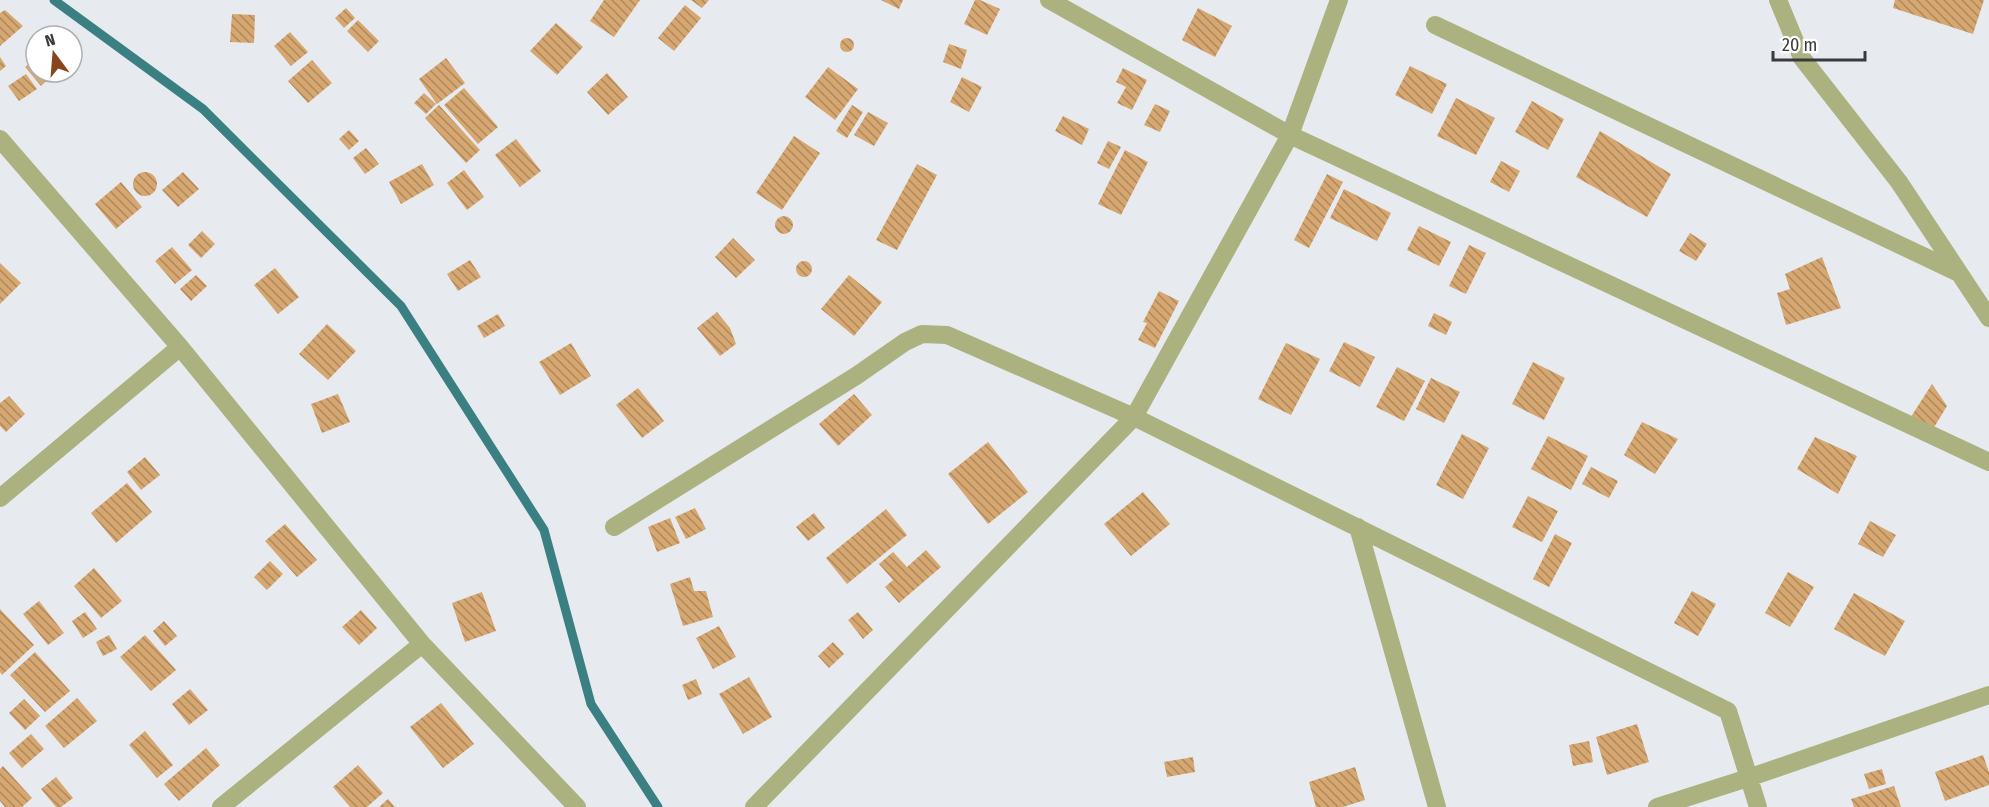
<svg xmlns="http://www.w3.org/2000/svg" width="1989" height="807" viewBox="0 0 1989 807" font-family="'Fira Sans Condensed',sans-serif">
<defs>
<pattern id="building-back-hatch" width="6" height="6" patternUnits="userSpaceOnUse" patternTransform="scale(1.5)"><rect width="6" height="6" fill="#d6a770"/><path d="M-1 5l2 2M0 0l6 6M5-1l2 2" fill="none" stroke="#af895d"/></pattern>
</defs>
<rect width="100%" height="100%" fill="#e7ebf0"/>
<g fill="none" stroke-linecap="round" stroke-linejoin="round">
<path stroke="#3a8083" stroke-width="9" d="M54,0L203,109L401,306L544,530L591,704L658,807"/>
</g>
<path fill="url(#building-back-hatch)" d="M604,0H640L614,37L590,21Z
M691,0H709L702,8Z
M881,0H903L899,9Z
M975,0H980L1000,9L987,35L964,24Z
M1895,0H1984L1973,34L1893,8Z
M685,5L701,18L674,51L658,38Z
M346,8L355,18L344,28L335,18Z
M1198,8L1232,26L1215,57L1182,40Z
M5,10L23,26L0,46V13Z
M232,14L255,15L254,43L230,42Z
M358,20L379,41L368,52L347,31Z
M556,23L583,47L557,75L530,51Z
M290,32L308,52L291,66L274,46Z
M840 45a7 7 0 1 1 14 0a7 7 0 1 1-14 0Z
M949,44L967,50L961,69L943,62Z
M0,57L6,66L0,71Z
M36,58V72H56L41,86L25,67Z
M446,58L465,83L437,104L419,79Z
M312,60L332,83L308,103L288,81Z
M1410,66L1447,84L1432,114L1395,95Z
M828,67L858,89L835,120L805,97Z
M1123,68L1147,80L1132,110L1117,103L1126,87L1116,82Z
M607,73L628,97L608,115L587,92Z
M26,74L37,89L19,101L8,86Z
M962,77L982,87L969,112L950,102Z
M464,88L498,127L478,144L444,105Z
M424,93L436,104L426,114L414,103Z
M1456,98L1495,118L1476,155L1437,136Z
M1532,101L1564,119L1548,150L1515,132Z
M1155,104L1170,111L1160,132L1144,125Z
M439,105L480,150L466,163L425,118Z
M852,105L863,112L847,138L836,131Z
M868,112L888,123L874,146L854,135Z
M1063,116L1089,129L1082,145L1055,131Z
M349,130L359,141L349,150L339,139Z
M1600,131L1671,174L1647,217L1576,177Z
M794,136L820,153L782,210L756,193Z
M516,139L541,171L520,187L495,155Z
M1108,141L1121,147L1109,169L1097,163Z
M366,148L379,164L365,174L353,158Z
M1125,150L1148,162L1121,215L1098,204Z
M1501,161L1520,171L1509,192L1490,182Z
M422,164L434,185L401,204L389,182Z
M917,164L937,175L897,250L876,240Z
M464,170L484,197L467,210L447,183Z
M183,172L199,189L178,207L162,190Z
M133 184a12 12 0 1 1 24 0a12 12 0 1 1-24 0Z
M1327,174L1343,182L1309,248L1294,240Z
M121,182L142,207L116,229L95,204Z
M1344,189L1391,213L1377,241L1330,218Z
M775 225a9 9 0 1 1 18 0a9 9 0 1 1-18 0Z
M1419,226L1451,242L1439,266L1407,250Z
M202,231L215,244L201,258L188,245Z
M1690,233L1707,244L1696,261L1679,251Z
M733,238L755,260L736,278L715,257Z
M1469,245L1486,253L1466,294L1449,286Z
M172,247L192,270L175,284L155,261Z
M1822,257L1841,308L1786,325L1777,293L1790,289L1785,274Z
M470,260L481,277L458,291L447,274Z
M796 269a8 8 0 1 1 16 0a8 8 0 1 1-16 0Z
M0,263L21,283L0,304Z
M275,268L299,297L278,314L254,285Z
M196,275L207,286L191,301L180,289Z
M849,275L882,302L854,336L821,309Z
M1159,291L1179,301L1155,348L1138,340L1147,323L1143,322Z
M717,312L730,328L736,344L720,356L697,328Z
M1434,313L1452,322L1446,335L1428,326Z
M498,314L505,326L484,338L477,326Z
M327,324L356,351L328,380L299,354Z
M1344,342L1375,357L1360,387L1329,371Z
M571,343L591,376L560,395L539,362Z
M1286,343L1320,359L1291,415L1258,399Z
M1533,362L1565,378L1544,420L1512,404Z
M1397,367L1425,381L1404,421L1376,407Z
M1431,378L1460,392L1444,423L1416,409Z
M1932,384L1947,406L1930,434L1907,423Z
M638,388L664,421L642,438L616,405Z
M338,394L350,422L322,433L311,404Z
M854,394L872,415L838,446L819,424Z
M9,396L25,414L6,432L0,426V403Z
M1642,422L1678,439L1655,474L1624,455Z
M1462,434L1489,448L1463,499L1436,485Z
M1548,436L1588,456L1571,490L1531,469Z
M1815,437L1857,456L1838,494L1797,469Z
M988,442L1028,492L988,524L948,474Z
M145,457L160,475L141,490L127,472Z
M1591,467L1618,481L1609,498L1582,484Z
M127,483L152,512L116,543L91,513Z
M1143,492L1170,524L1131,556L1104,524Z
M1528,496L1558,511L1542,542L1512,527Z
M695,508L706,529L686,539L675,517Z
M886,509L907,535L847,584L826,558Z
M814,513L825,528L808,541L796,527Z
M670,518L680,543L657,552L648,527Z
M1870,521L1896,535L1883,557L1858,544Z
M285,524L317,560L297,577L265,541Z
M1555,534L1572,543L1549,587L1533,579Z
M926,550L941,567L899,603L885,587L893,580L879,564L893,552L907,567Z
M270,561L283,574L267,590L254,577Z
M94,568L122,601L101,618L74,586Z
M1788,572L1814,587L1790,627L1765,613Z
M690,577L694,591H706L713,617L683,626L670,584Z
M1692,591L1716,604L1698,636L1674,623Z
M482,592L496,631L465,642L452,603Z
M1854,593L1905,621L1885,656L1834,629Z
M39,601L64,633L48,645L23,614Z
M0,609L34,645L2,675L0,672Z
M361,610L377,628L359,645L342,627Z
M85,612L97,629L83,638L72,621Z
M858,612L873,630L863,639L848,620Z
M164,621L177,636L165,646L153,631Z
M719,626L736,657L713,669L696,638Z
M109,635L117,649L103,656L96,642Z
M145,635L176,670L151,691L120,657Z
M833,642L844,654L829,668L818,656Z
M35,652L70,691L45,712L10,675Z
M749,677L772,717L743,734L719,694Z
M696,679L702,694L688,700L682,685Z
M190,689L208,710L189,725L172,704Z
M77,698L97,721L64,748L45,726Z
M24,699L40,716L25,730L9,713Z
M441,703L474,744L443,768L410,727Z
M1637,724L1649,762L1607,775L1596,737Z
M145,731L173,765L157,778L129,745Z
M31,734L44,749L22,768L9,753Z
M1589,741L1593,762L1573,766L1569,745Z
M206,748L220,765L179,801L164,784Z
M1983,755L1989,772V785L1945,801L1935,772Z
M1193,757L1195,772L1167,777L1164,762Z
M358,765L383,793L367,807H350L333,787Z
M3,766L32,798L22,807H5L0,801V769Z
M1355,767L1365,800L1343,807H1316L1309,782Z
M1882,769L1886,784L1869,789L1864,774Z
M56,777L73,798L61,807H56L41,789Z
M1894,786L1901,807H1854L1851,799Z
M388,799L395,807H379Z"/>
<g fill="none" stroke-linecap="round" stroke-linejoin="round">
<path stroke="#acb180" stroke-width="18" d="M1049,0L1290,135L1989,462
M1778,0L1802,58L1899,182L1989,318
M1435,25L1959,273
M0,139L180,347L422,644L577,807
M0,498L180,347
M614,527L856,376L905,342L922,334L947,335L1134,417L1728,711L1758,807
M1358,527L1437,807
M221,807L422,644
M754,807L1134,417L1290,135L1339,0
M1657,807L1748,778L1989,695"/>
</g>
<g transform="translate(54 54) rotate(344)"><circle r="28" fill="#ffffff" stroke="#afb0b1" stroke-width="1.5"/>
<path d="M0-4.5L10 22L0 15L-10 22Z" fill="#8a441c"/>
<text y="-9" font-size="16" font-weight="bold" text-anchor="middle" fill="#383a3c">N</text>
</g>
<path d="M1773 51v9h92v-9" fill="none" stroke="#383a3c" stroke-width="3"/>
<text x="1782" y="51" font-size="18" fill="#383a3c" stroke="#ffffff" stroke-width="4.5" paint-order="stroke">20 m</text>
</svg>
